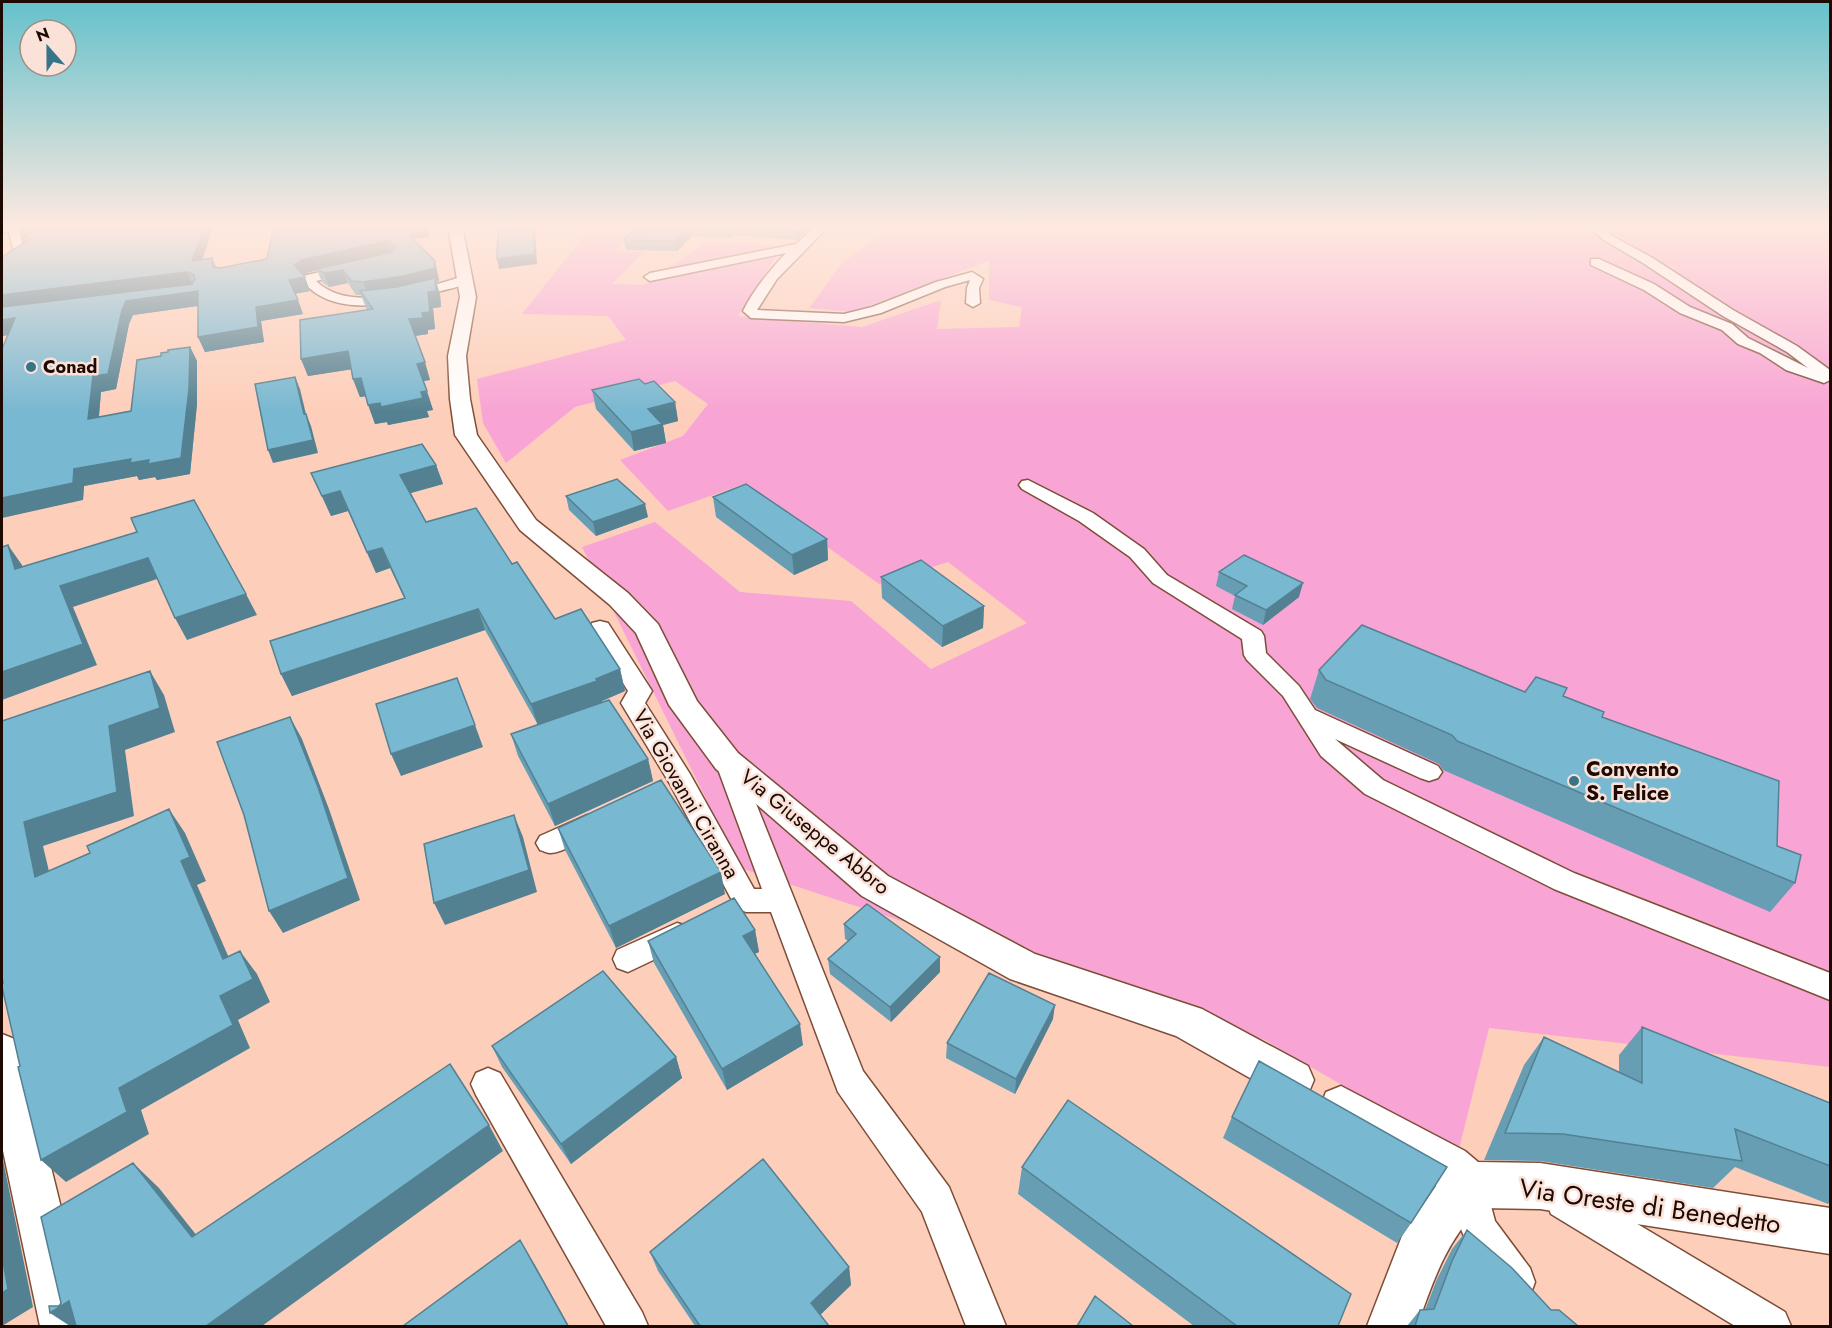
<svg xmlns="http://www.w3.org/2000/svg" width="1832" height="1328" viewBox="0 0 1832 1328" font-family="Jost,sans-serif">
<rect width="100%" height="100%" fill="#fdcfbb"/>
<path fill="#f8a4d4" d="M592,226H634L615,251L644,252L612,284L644,285L706,242L783,246L738,316L862,327L941,300L937,329L1019,327L1022,307L989,300V261L852,312L809,308L844,261L893,228L933,226H1830V1067L1489,1028L1458,1153L1265,1040L740,868L582,547L655,522L740,592L851,601L931,669L1027,623L948,562L879,584L741,485L668,511L620,460L683,436L708,404L675,381L575,407L506,463L483,423L477,379L626,340L608,316L522,314Z"/>
<g fill="none" stroke-linecap="round" stroke-linejoin="round">
<g stroke="#7e4d37" stroke-width="3">
<path id="minor" d="M2,226H18L25,254L23,257H15L9,232H2Z
M816,226H829L777,279L757,310L844,314L872,307L936,282L972,272L983,279L979,288L980,303L973,307L966,303L967,288L970,280L945,287L881,313L844,322L751,318L743,311C754,289 769,271 786,253L650,281L644,277L650,273L796,244Z
M1588,226H1601L1612,236L1651,257L1733,310L1797,346L1830,370V380L1824,383L1786,370L1760,353L1738,344L1722,330L1680,313L1644,290L1591,265V259H1599L1654,284L1690,307L1732,324L1748,338L1808,368L1787,352L1723,316L1643,263L1604,240Z
M349,265L355,269L353,272L316,281C352,316 423,287 465,276L471,280C464,287 447,289 437,292C394,304 332,320 301,279L303,276Z
M1028,480L1093,513L1144,549L1167,575L1261,631L1264,636L1266,653L1299,686L1315,710L1438,766L1442,772L1438,778L1429,781L1420,778L1335,739L1383,780L1574,873L1830,973V1000L1554,889L1365,794L1321,756L1283,696L1247,660L1244,655L1242,639L1153,583L1130,557L1079,521L1022,489L1019,485L1022,481Z
M600,621L608,623L652,691L645,703L690,774L754,889H762L715,761L718,755L727,752L736,755L739,761L863,1071L949,1187L1006,1326H966L922,1212L838,1092L771,912H746L736,908L670,784L621,703L628,691L589,628L592,623Z
M587,815L596,818L600,825C595,834 561,854 550,853C547,853 544,851 540,850L536,843L540,836Z
M677,923L687,926L692,935L687,944L628,972L617,968L613,959L617,950Z
M488,1068L500,1073L642,1312L648,1326H606L476,1095L471,1084L476,1073Z
M1469,1167L1482,1172L1495,1221L1530,1268L1535,1282L1530,1296L1516,1301L1502,1296L1466,1242L1461,1229L1451,1185L1456,1172Z
M1564,1183L1577,1188L1785,1312L1791,1326H1735L1551,1214L1546,1201L1551,1188Z"/>
</g>
<g stroke="#7e4d37" stroke-width="3">
<path id="tertiary" d="M448,226H462L476,297L466,356L470,399L477,435L536,520L628,593L658,624L697,701L738,753L888,876L1035,954L1202,1009L1308,1066L1314,1080L1308,1094L1293,1100L1278,1094L1176,1036L1010,979L862,896L716,769L669,705L636,633L610,605L520,530L455,435L450,399L448,356L460,297Z
M2,1034L17,1040L23,1053L90,1326H40L2,1146Z
M1341,1086L1465,1151L1478,1162L1540,1163L1830,1208V1254L1540,1209L1479,1208C1445,1243 1433,1282 1417,1326H1367L1402,1236L1436,1186L1326,1122L1320,1107L1326,1092Z"/>
</g>
<use href="#minor" fill="#fff" fill-rule="evenodd"/>
<use href="#tertiary" fill="#fff" fill-rule="evenodd"/>
</g>
<path fill="#679eb4" d="M274,226L430,237L413,239L438,275L439,281L436,282L440,294L441,307L433,308L435,329L428,330V334L415,336L430,380L423,381L433,410L427,411L429,417L388,425L387,422L375,424L366,396L360,397L353,379L351,369L308,376L301,359L367,310L361,295H356L348,283L329,287L322,282L317,270L307,273L303,275L310,291L295,293L303,314L261,321L264,342L205,352L198,337V306L133,315L129,324L116,389L101,392L99,417L131,411L161,356L168,352L190,347L197,361V404L190,474L157,480L155,477L139,480L137,476L84,486L83,500L8,335L2,336V257L203,260L212,258L216,267L220,268L267,259Z
M637,226H813L797,240L733,235L730,238L692,236L677,251L626,250L624,240Z
M645,384L675,402L678,421L663,425L666,443L634,451L596,409L592,390Z
M436,465L443,484L411,493L426,522L512,564L555,619L620,669L625,691L602,701V702L648,759L653,781L555,826L518,756L511,734L538,725L485,630L292,696L281,674L404,598L390,568L376,573L348,511L331,516L311,473Z
M566,496L648,517L596,536L569,510Z
M713,497L827,539L828,560L794,575L716,517Z
M1219,572L1299,597L1263,625L1232,609L1235,596L1216,586Z
M881,577L984,606L983,628L942,647L882,598Z
M1319,670L1563,696L1602,717L1777,846L1795,883L1770,912L1443,770L1439,764L1317,708L1310,699Z
M558,828L725,894L616,948L565,850Z
M844,924L940,972L891,1022L830,974L828,959L848,941L845,939Z
M755,930L759,952L754,954L803,1045L727,1090L654,963L648,941Z
M1053,1019L1015,1094L946,1058L947,1043Z
M1642,1027L1830,1103V1202L1828,1204L1735,1167L1713,1188L1540,1161L1484,1160L1524,1065L1544,1037L1619,1072V1055Z
M492,1046L676,1057L682,1078L571,1164L502,1067Z
M1232,1117L1411,1223L1397,1243L1223,1138Z
M1022,1167L1338,1326H1194L1018,1194Z
M1467,1230L1551,1310L1578,1326H1407L1420,1310H1425L1437,1279L1452,1249Z
M650,1252L849,1267L851,1285L820,1315L829,1326H695L658,1271Z"/>
<path fill="#548192" d="M21,226H40L24,242L18,229Z
M205,226H214L197,274L192,261Z
M416,226H427L430,237L406,240L402,228Z
M533,226H535L537,264L499,269L497,259Z
M691,226L692,236L677,251L676,241Z
M732,226L733,235L730,238L729,228Z
M802,226H813L797,240L796,231Z
M387,241L392,254L317,269V270L307,273L300,278L305,277L310,291L295,294L289,280L294,265L302,260Z
M435,261L438,275L439,281L436,282L440,294L441,307L433,308L435,329L428,330V334L414,336L409,319L368,295L363,282Z
M343,270L348,283L329,287L324,273Z
M187,272L193,286L2,311V295Z
M198,291L204,305L133,315L129,324L116,389L101,392L97,435L88,419L93,376L126,301Z
M298,300L303,314L261,321L264,342L205,352L198,337L256,307Z
M15,318L23,333L2,336V320Z
M190,347L197,361V404L190,474L157,480L155,477L139,480L137,476L84,486L83,500L2,518V498L74,469L131,459Z
M348,351L354,369L308,376L301,359Z
M425,362L430,380L423,381L417,364Z
M295,377L300,389L309,427L304,414Z
M361,378L367,396L360,397L353,379Z
M427,391L433,410L427,411L429,417L388,425L387,422L375,424L368,405Z
M675,402L678,421L663,425L666,443L634,451L631,432L648,409Z
M306,414L311,426L318,453L273,463L268,450Z
M436,465L443,484L407,494L400,475Z
M340,491L348,511L331,516L322,496Z
M645,504L648,517L596,536L593,522Z
M827,539L828,560L794,575L792,555Z
M8,545L22,565L29,590L15,569Z
M382,548L390,568L376,573L367,552Z
M148,558L160,578L73,607L97,665L2,700V672L60,586Z
M1303,583L1299,597L1263,625L1266,610Z
M246,594L257,615L187,640L175,618Z
M984,606L983,628L942,647L943,626Z
M478,609L485,630L292,696L281,674Z
M620,669L625,691L602,701V703L538,726L531,704Z
M150,671L164,695L175,732L125,750L134,816L43,846L56,901L35,877L24,822L109,726Z
M290,717L302,739L329,809L360,900L283,933L269,911Z
M475,725L483,747L401,776L391,754Z
M648,759L653,781L555,826L548,804Z
M169,809L185,833L206,881L197,885L240,983L223,959L181,861Z
M514,815L523,837L537,892L445,925L434,903Z
M721,872L725,894L616,948L609,926Z
M755,930L759,952L746,958L743,936Z
M240,951L257,974L270,1002L238,1020L250,1048L141,1110L149,1134L66,1182L41,1160L220,996Z
M940,957V972L891,1022L890,1007Z
M1055,1005L1053,1019L1015,1094L1016,1079Z
M800,1024L803,1045L727,1090L722,1069Z
M676,1057L682,1078L571,1164L561,1144Z
M489,1125L503,1151L262,1326H206Z
M2,1155L33,1307L2,1326Z
M133,1163L159,1188L217,1261L192,1237Z
M520,1240L535,1265L569,1326H568Z
M849,1267L851,1285L814,1321L811,1303Z
M69,1301L95,1326H70L50,1313Z"/>
<path fill="#78b8d1" stroke="#548192" stroke-width="1.5" d="M43,226H205L192,261L212,258L213,267L220,268L267,259L274,226H416L402,228L435,261V268L404,276L363,282L351,281L343,270L324,273L317,269L392,252L396,247L387,241L302,260L294,265L305,277L289,280L298,300L256,307L258,327L198,337V291L126,301L122,310L108,374L93,376L88,419L131,411L137,360L161,356V353L168,352V350L190,347L189,389L181,458L148,464L149,460L130,463L131,459L74,469L73,483L2,498V349L15,318L2,320V307L192,284L195,279L194,275L187,272L2,295V257L33,237Z
M498,226H533L535,254L497,259Z
M637,226H731L729,228L691,226L676,241L624,240Z
M737,226H802L796,231Z
M435,278L436,291L428,292L430,312L422,313L423,318L409,319L425,362L417,364L427,391L421,392L423,398L381,407L380,403L368,405L361,378L353,379L348,351L301,359L300,320L373,309L360,291L397,287Z
M295,377L304,414H306L313,440L268,450L255,384Z
M639,379L645,384L654,381L675,402L648,409L662,424L631,432L592,390Z
M422,444L436,465L400,475L426,522L476,508L512,564L517,562L555,619L581,609L620,669L596,679L597,681L531,704L478,609L281,674L270,641L405,598L382,548L367,552L340,491L322,496L311,473Z
M617,479L645,504L593,522L566,496Z
M746,484L827,539L792,555L713,497Z
M194,500L246,594L175,618L148,558L60,586L83,644L2,672V547L8,545L15,569L137,532L131,518Z
M1244,555L1303,583L1266,610L1235,595L1247,586L1219,572Z
M921,560L984,606L943,626L881,577Z
M1362,625L1525,692L1536,677L1567,688L1563,696L1604,712L1602,717L1779,781L1777,846L1801,855L1795,883L1457,741L1452,735L1326,680L1319,670Z
M150,671L160,708L109,726L117,792L24,822L35,877L90,853L87,846L169,809L190,857L181,861L223,959L240,951L253,979L220,996L233,1025L119,1088L127,1112L41,1160L18,1067L20,1066L2,987V983H3L2,977V721Z
M457,678L475,725L391,754L376,704Z
M609,700L648,759L548,804L511,734Z
M290,717L318,787L348,878L269,911L244,815L217,742Z
M661,780L721,872L609,926L558,828Z
M514,815L529,870L434,903L424,844Z
M734,898L755,930L743,936L800,1024L722,1069L648,941Z
M867,904L940,957L890,1007L828,959L856,934L844,924Z
M603,971L676,1057L561,1144L492,1046Z
M989,973L1055,1005L1016,1079L947,1043Z
M1642,1027L1830,1103V1166L1735,1129L1742,1161L1563,1134L1505,1133L1544,1037L1642,1083Z
M1259,1061L1447,1167L1411,1223L1232,1117Z
M450,1064L489,1125L206,1326H76L69,1301L50,1313L49,1306H59L61,1303L41,1217L133,1163L192,1237Z
M1068,1100L1351,1294L1338,1326H1237L1022,1167Z
M763,1159L849,1267L811,1303L829,1326H700L650,1252Z
M1467,1230L1512,1268L1551,1310H1559L1578,1326H1415L1420,1310L1434,1309L1452,1261Z
M520,1240L568,1326H403Z
M2,1256L8,1289L2,1293Z
M1095,1296L1133,1326H1077Z"/>
<linearGradient id="sky" x2="0" y2="1"><stop stop-color="#64c1cb"/><stop offset="0.55" stop-color="#fee9e0"/><stop offset="1" stop-color="#fee9e0" stop-opacity="0"/></linearGradient>
<rect width="1832" height="412" fill="url(#sky)"/>
<g fill="#36748a" stroke="#fae2d8" stroke-width="2">
<circle cx="31" cy="367" r="6"/>
<circle cx="1574" cy="781" r="6"/>
</g>
<g text-anchor="middle" stroke-width="5" stroke-linejoin="round" paint-order="stroke">
<g font-size="18" font-weight="bold" fill="#1e0a03" stroke="#fae2d8" text-anchor="start">
<text x="43" y="373">Conad</text>
</g>
<g font-size="21" font-weight="bold" fill="#1e0a03" stroke="#fae2d8" text-anchor="start">
<text x="1586" y="776">Convento<tspan x="1586" dy="24">S. Felice</tspan></text>
</g>
<g font-size="21" fill="#1e0a03" stroke="#fae2d8">
<text transform="translate(686 794) rotate(60)" y="7">Via Giovanni Ciranna</text>
<text transform="translate(815 832) rotate(39)" y="7">Via Giuseppe Abbro</text>
</g>
<g font-size="26" fill="#1e0a03" stroke="#fae2d8">
<text transform="translate(1650 1206) rotate(8)" y="9">Via Oreste di Benedetto</text>
</g>
</g>
<rect width="1832" height="1328" fill="none" stroke="#1e0a03" stroke-width="6"/>
<g transform="translate(48 48) rotate(339)"><circle r="28" fill="#fae2d8" stroke="#a28c83" stroke-width="1.5"/>
<path d="M0-4.5L10 22L0 15L-10 22Z" fill="#36748a"/>
<text y="-9" font-size="16" font-weight="bold" text-anchor="middle" fill="#1e0a03">N</text>
</g>
</svg>
